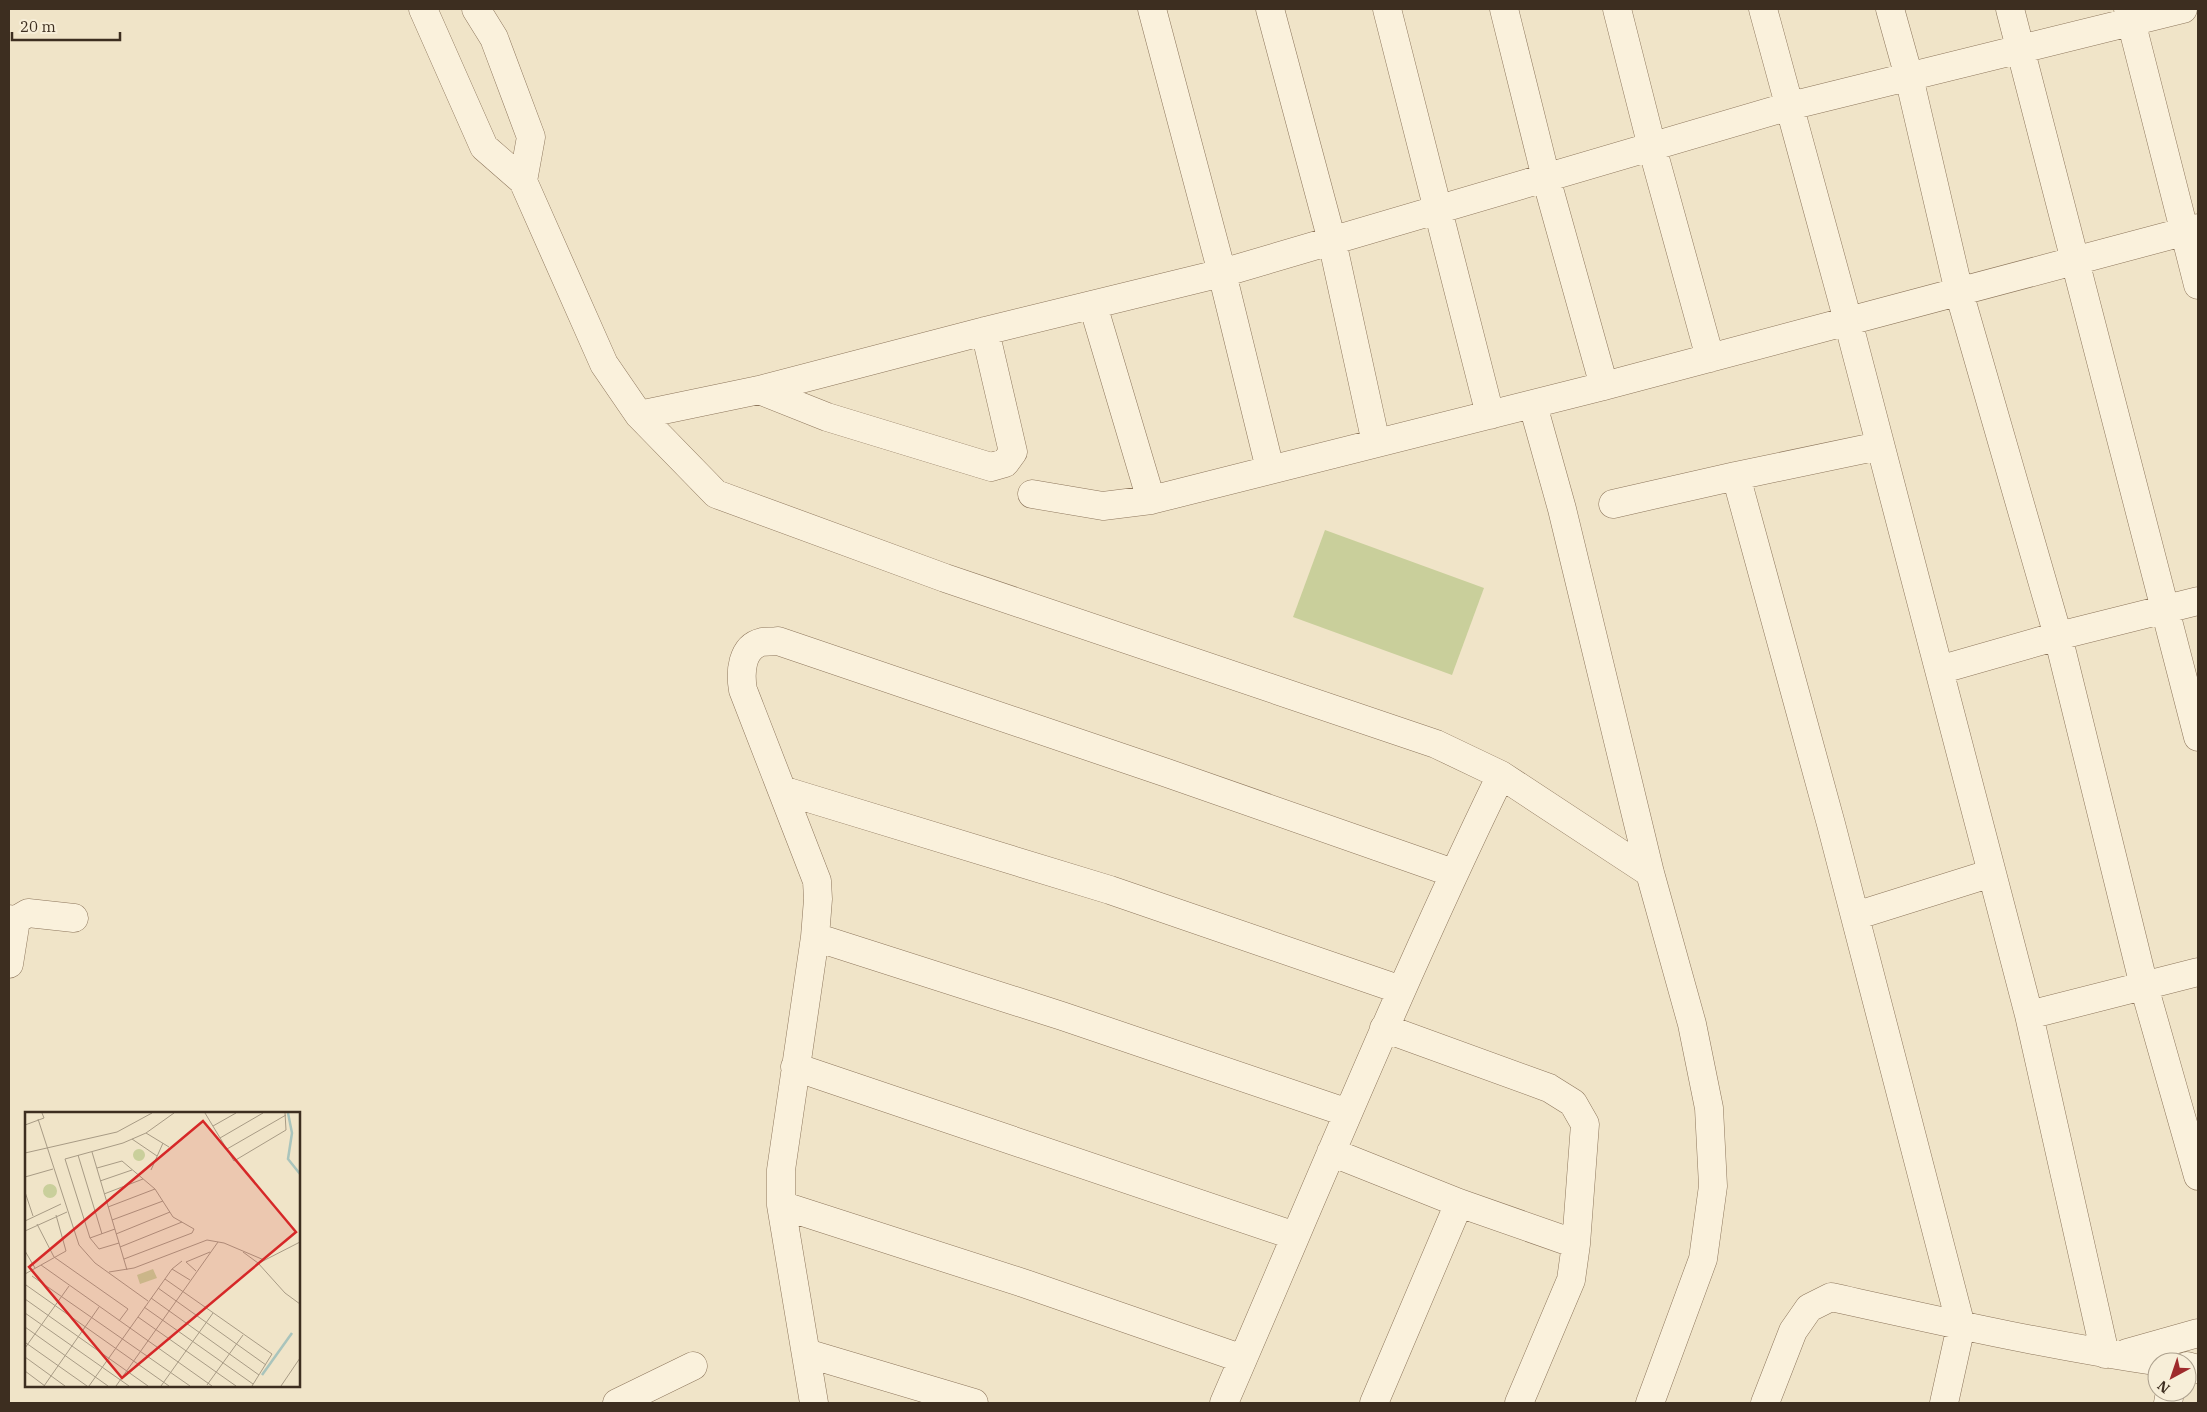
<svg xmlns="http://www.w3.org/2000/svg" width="2207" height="1412" viewBox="0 0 2207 1412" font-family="'IBM Plex Serif',serif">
<rect width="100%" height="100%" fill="#f0e4c8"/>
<path fill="#c9cf9b" d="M1325,530L1484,588L1452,675L1293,617Z"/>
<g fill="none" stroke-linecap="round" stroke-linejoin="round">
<g stroke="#8d765c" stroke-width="29">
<path id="minor" d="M423,9L484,147L523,181L604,364L639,415L716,494L945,578L1436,744L1501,775L1650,873
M476,9L494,38L531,137L523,181
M1152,9L1222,273L1270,469
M1270,9L1332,241L1376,443
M1387,9L1490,415
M1504,9L1546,178L1604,386
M1617,9L1652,147L1710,358
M1763,9L1848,321L2029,1015L2105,1354
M1890,9L1909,77L1959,292L2058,636L2144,986L2198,1176
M2010,9L2198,737
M2128,9L2198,285
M1093,305L1151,500
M759,390L827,417L991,467L1005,463L1013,452L985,331
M1533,405L1562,509L1650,873L1692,1024L1709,1108L1713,1186L1703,1259L1650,1403
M639,415L759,390L985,331L1222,273L1790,106L2183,9
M1879,446L1736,476L1831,824L1961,1326L1944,1403
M1032,494L1103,506L1151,500L1604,386L2198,228
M1613,504L1736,476
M1939,670L2058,636L2198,601
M782,790L1110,890L1401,990
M1855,916L1992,873
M9,919L16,920L28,913L74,918
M815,937L1062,1016L1348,1113
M9,964L16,920
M2029,1015L2198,972
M1384,1028L1549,1088L1573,1103L1585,1124L1576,1244L1571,1280L1519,1403
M795,1067L1295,1236
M1331,1152L1459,1203L1576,1244
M781,1205L1023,1283L1243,1359
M806,1353L974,1403
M2127,1353L2198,1333
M2187,1366L2198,1369
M617,1403L693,1366
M814,1403L781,1205V1170L815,937L818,899L817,881L743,690C740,673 741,647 762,642C767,641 773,642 778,641L1167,773L1453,873
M1224,1403C1315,1193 1401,981 1501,775
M1374,1403L1459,1203
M1765,1403L1793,1331L1809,1308L1831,1297C1940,1321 2050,1346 2161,1362
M2168,1403L2170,1392"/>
</g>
<use href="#minor" stroke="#faf1dc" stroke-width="28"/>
</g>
<g transform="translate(25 1112)">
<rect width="275" height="275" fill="#f0e4c8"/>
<path d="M108 43a6 6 0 1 1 12 0a6 6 0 1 1-12 0ZM18 79a7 7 0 1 1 14 0a7 7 0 1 1-14 0ZM128,157L132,166L115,172L112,163Z" fill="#c9cf9b"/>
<path fill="none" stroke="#a9c4bc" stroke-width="2.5" d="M263,1L267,21L263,47L275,62M237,263L267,221"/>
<path fill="none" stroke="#a89b85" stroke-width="1" d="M180,1L209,49L261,18L260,1M13,7L54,133L70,151L123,189M0,13L19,6L17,1M188,14L211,1M121,21L144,35M195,26L238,1M107,27L132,44M202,37L261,3M67,40L102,158M0,41L92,20L127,1M53,43L77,122M72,56L97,49L130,77L148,105L169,117L167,121L99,147M126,58L138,31M0,65L28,57M75,69L107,58M0,80L8,104M79,82L118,67M83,95L130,77M87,108L138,89M0,109L36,92M12,112L29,145L103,197L94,209M0,119L42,100M91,122L145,100M65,126L90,117M94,131L74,137L65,126L40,47L98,31L121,21L149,1M95,135L157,110M0,139L10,156M218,140L233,151L260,181L275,192M236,150L275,130M16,153L187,274M147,157L165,168M171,159L161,150L185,140M84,160L109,156L182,128L199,131L239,148M0,162L41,139L31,103M7,164L165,274M140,167L247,242L227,274M1,173L144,274M133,176L241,253M126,186L234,263M0,187L123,274M119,195L228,272M0,201L104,274M113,205L211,274M0,215L83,274M1,231L62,274M0,236L44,174M0,245L40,274M0,259L20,274M182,273L218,223M19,274L74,195M64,274L147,157L157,149M91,274L193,130M136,274L188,201M256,274L275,246"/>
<path fill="#d62828" fill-opacity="0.15" stroke="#d62828" stroke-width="2.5" d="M178,9L271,120L97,266L4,155Z"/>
<rect width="275" height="275" fill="none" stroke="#3d2e20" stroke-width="2.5"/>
</g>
<rect width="2207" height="1412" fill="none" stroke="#3d2e20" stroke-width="20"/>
<g transform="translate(2172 1377) rotate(220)"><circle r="24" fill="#f7eed8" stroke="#ada18e"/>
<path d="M0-4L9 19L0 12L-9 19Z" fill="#9e2a2b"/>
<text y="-8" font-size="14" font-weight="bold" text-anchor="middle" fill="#3d2e20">N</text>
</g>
<path d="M12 32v8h108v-8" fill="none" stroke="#3d2e20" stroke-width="2.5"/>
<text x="20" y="32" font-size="15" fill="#3d2e20" stroke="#f7eed8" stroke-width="4" paint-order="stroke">20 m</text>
</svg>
